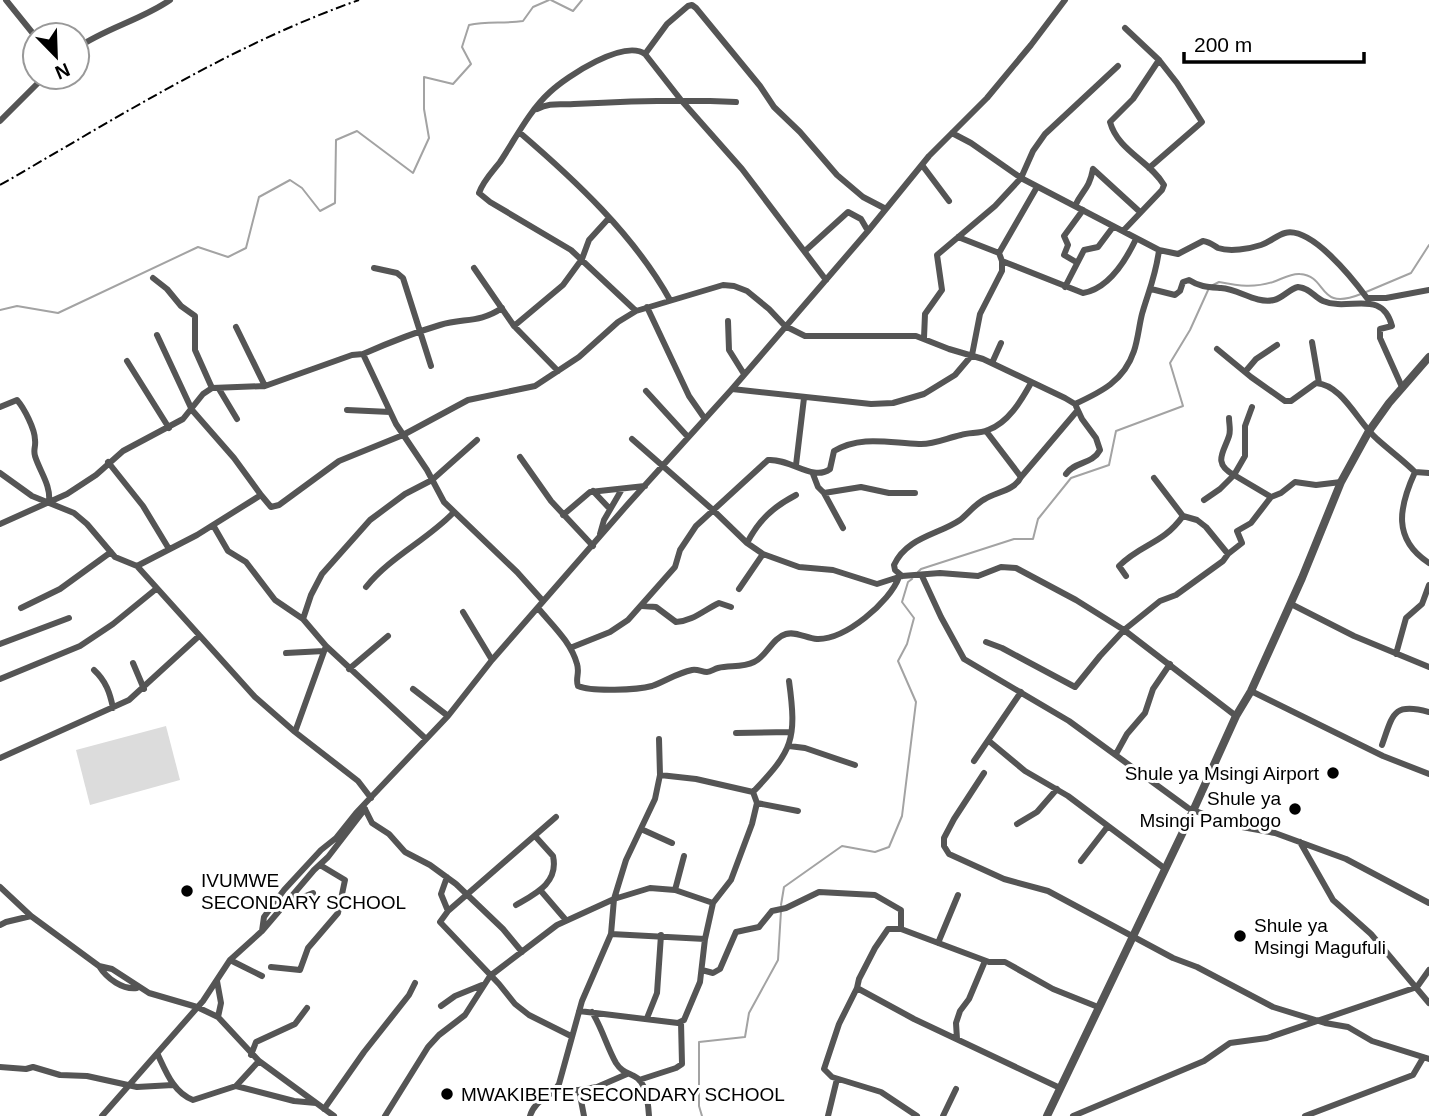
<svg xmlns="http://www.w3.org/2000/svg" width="1429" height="1116" viewBox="0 0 1429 1116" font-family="Helvetica,sans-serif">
<rect width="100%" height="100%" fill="#fff"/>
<path fill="#dcdcdc" d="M166,726L180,780L90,805L76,750Z"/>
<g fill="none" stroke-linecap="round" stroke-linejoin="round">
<path stroke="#a3a3a3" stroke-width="2" d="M551,0L573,11L582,0
M1213,285L1219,282C1240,286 1253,288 1273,282C1282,279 1291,273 1300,274C1329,276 1316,312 1361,294
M1366,292L1411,273L1429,245
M0,310L17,306L58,313L198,247L228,257L246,248L259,197L290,180L302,188L320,211L335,203L336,140L357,131L413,173L429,138L424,109V77L453,84L471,64L462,47L469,25C487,21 504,24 523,21L533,7L549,0
M918,572L921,569L1014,539H1033L1038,519L1071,478L1109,465L1116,431L1183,406L1170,363L1190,330L1209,288
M781,905L784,887L842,846L875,852L889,847L902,816L916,702L898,661L907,644L914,618L902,602L908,582L912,579
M702,1116L699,1106V1042L745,1037L749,1013L778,960L781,911"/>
<path stroke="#555" stroke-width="6" d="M6,0L35,36
M1125,28L1159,60L1177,83L1202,122L1149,168
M77,48C106,28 141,20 170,0
M645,54L667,24L688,6L692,5L696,8L760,86L774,107L800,132L837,175L863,197L886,209
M537,109C550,102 560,105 574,104C628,101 682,99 736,102
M0,121L44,77
M519,132C575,180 634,235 670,300
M952,133L971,143L1021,178L1159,250L1178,254L1203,241C1210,242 1213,245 1218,248C1230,252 1249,249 1261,245C1270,242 1277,235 1285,233C1311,226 1353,279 1367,298H1386L1429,290
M922,165L949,201
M1093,169L1140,212
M1075,206C1082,190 1089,190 1093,169
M1123,231L1162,190L1164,185C1150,161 1118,151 1110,122L1133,99L1159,60
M805,251L848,212L861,219L868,231
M999,253L1037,187
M1002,261L1083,293C1108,289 1126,260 1136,239
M1076,262L1064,255L1068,245L1064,236L1083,210
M374,268L397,273L403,278L431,366
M474,268L514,326L558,371
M153,278L167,289L181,306L195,316V350L212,388
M1065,287L1084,250L1098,247L1113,227
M1151,289L1175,295L1180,291L1183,282L1189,280C1200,287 1208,287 1221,288C1239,289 1255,304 1274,300C1283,298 1289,289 1298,287C1310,288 1314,297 1323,301C1349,312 1382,288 1392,326L1380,329V338L1402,387
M647,307L689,396L705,419
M636,311L571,250L490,202L479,193C483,181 493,171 500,162C516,138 529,111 550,92C567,76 624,39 645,54L681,100L742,169L826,280
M728,321L729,350L744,374
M514,326L563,285L582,259L589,240L609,218
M236,327L265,386
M157,335L192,410L234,458L261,495
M924,338L925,314L942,290L937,255L995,206L1021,178L1033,151L1045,134L1118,66
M1312,342L1319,383
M1217,349L1251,377L1285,401H1291L1316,383C1343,385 1358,423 1377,439C1389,450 1403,460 1415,472
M363,354C388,343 413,333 440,325C464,318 480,323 502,308
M127,361L169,428
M992,363L1001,343
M1245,372L1256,359L1277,345
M219,389L237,419
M732,389L871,404L893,403L924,394L955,375L972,355L980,314L1002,271V261L999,253L958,237
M646,391L688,437
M1075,404C1101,392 1124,381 1134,351C1138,339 1139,326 1142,314C1149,290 1156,275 1159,250
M0,407L17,400C24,408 35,429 35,440C36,447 33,449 35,456C40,472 51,485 49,502
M347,410L390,412
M1229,418C1229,424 1231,430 1229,436C1224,452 1212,463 1234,475L1245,456V426L1252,407
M632,439L713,510L747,543L763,554L799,567L833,570L877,584L902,576L940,573L978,576L1001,567L1016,568L1076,600L1124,630L1236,716
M520,457L551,501L593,546
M108,462L143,506L169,549
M796,465L804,398
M0,473L32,496L74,513L87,524L115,557L137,566L255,697L295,732L358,781L371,798
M1429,473L1415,472C1399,507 1392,539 1429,563
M813,474L818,487L824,493L861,487L889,493H915
M1021,477L1077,411
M593,491L610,509
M824,493L843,528
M1204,500L1220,489L1234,475L1271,497L1281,493L1295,482L1316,485L1341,482
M563,515L590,492L645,486
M0,524L67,494L96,475L123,451L183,419L203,394L212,388L265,386L352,355L363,354L396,424L427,470L444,502L517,572L543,601
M213,525L228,551L246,562L275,600L303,619
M600,534L604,520L622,489
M747,543C759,520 773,507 796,495
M1228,554L1242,543L1237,531L1251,523L1271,497
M137,566L197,535L261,495L271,507L279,505L339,461L403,435L468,400L535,386L579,357L618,322L636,311L723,285L734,286L747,291L769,309L785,326L805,336H916L949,349L983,359L1065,398L1075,404L1082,419L1096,438L1100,450C1092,465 1075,461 1066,474
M902,576L895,570L894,565C907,537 938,535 960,520C969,513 975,504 985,499C997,492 1015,490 1021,477L986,431
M922,576L941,617L964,659L1069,721L1188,808L1231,825L1275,833L1346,859L1429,903
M1126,576L1119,566C1142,543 1162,545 1183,516
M366,587C390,557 427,540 453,513
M739,589L763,554
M1291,604L1354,636L1429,667
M642,606L656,607L676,622C693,621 704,610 719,603L731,607
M21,608L60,589L111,552
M538,608C552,625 571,642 577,664C580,673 575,679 578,686C592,692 637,690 652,686C666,681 677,673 692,670C698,669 702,672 707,672C711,672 714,669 718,668C730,665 742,668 754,662C767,656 772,638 786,634C796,631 806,638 817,639C845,640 890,602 899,577
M463,612L492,660
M986,642L1002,648L1075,687L1100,656L1124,630L1160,601L1176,595L1223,561L1228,554L1206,527L1197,520L1183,516L1154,478
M0,644L69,618
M570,648L610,632L628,620L675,567L680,550L696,526L768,460C790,458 813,482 830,469L834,451C861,435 889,443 919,444C933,445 947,438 961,435C969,432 979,434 988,430C1008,423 1021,401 1031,383
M286,653L324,651
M1396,654L1406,618L1422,604L1429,585
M133,663L144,689
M349,669L388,636
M94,670C106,681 110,693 113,708
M0,679L80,646L113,624L156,589
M413,689L448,716
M1251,691L1383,756L1429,774
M295,732L326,646
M736,733L791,732
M425,738L326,646L303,619L311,595L322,574L370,520L405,494L432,480L477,440
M989,741L1025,771L1068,796L1164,868
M1382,745C1393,714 1393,702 1429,712
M789,746L805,748L855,765
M1116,754L1127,734L1145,713L1153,689L1170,664
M0,758L129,700L199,636
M974,761L1021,692
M984,773L954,819L944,838V846L949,854L1004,879L1048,891L1173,958L1197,967L1273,1007L1325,1023L1348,1027L1372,1041L1429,1059
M660,775L696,779L753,792C793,750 797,740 789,681
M757,803L798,811
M365,809L372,823L389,834L405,852L430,865L456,884L503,929L522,952
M556,817L448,911L440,922L499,984L515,1004L529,1015L571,1036
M1017,824L1037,812L1057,789
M641,829L672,843
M1300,842L1333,900L1371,934L1429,1003
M1081,861L1108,826
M447,877L441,894L448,911
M0,887L31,916L99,966L112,969L149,993L197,1007L218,1017L259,1061L334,1116
M675,890L684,856
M541,891L565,919
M286,904L313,893
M516,905C535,894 559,883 553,856L535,836
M0,925L6,922L31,916
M262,931L314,870L328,857L365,809
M611,934L705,939
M938,943L958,895
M230,960L262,976
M99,966C107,979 123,990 137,988
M271,967L300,970L308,948L338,913L345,880L320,865
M702,970L713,973L720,969L736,932L759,927L772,911L786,908L819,892L875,895L901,910V929
M217,981L221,1003L218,1017
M857,988L914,1019L1060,1088
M441,1006L455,996L482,985
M579,1011L678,1023L684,1020L700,982L705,939L713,903L731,880L752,824L757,803L753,792
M592,1012C602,1028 607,1047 616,1063C621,1071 626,1072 634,1076C647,1082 648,1103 649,1116
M647,1018L657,993L661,935
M957,1039L956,1023L960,1011L969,999L985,961
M158,1055C166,1072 174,1093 193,1100L236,1086L259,1061
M251,1055L256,1042L295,1024L307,1008
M0,1067L26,1069L33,1067L60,1075L87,1076L137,1087L173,1085
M639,1080L676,1068L682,1064L681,1022
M236,1086L294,1101L316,1103
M556,1090H579L584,1116
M579,1090L597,1087L627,1074
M324,1109L364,1052L409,995L415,983
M102,1116L203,1001L230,960L262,931L264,917L284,890L321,850L336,838L356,813L448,716L492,660L628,504L732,389L868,231L929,156L987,98L1031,45L1065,0
M385,1116L428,1047L439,1035L465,1015L490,976L557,925L614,899L650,888L675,890L713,903
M530,1116C535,1099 551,1098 559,1084L582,1001L611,934L614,899L626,860L655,799L660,775L659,739
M828,1116L837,1079
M917,1116L881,1092L832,1077L824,1069L839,1024L857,988L859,979L875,948L888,929H901L989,962H1005L1053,989L1098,1007
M943,1116L956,1089
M1073,1116L1204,1061L1230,1043L1267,1038L1417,987L1429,970
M1305,1116L1413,1075L1423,1058"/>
<path stroke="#555" stroke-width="8" d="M1047,1116L1193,811L1236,716L1251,691L1302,578L1341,482L1369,431L1389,403L1429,357"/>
<path stroke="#000" stroke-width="2" stroke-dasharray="10 3.5 2 3.5" stroke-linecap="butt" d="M0,185C117,118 231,45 359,0"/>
</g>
<g fill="#000" stroke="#fff" stroke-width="2.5">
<circle cx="1333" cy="773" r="7"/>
<circle cx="1295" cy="809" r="7"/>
<circle cx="187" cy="891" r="7"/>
<circle cx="1240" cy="936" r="7"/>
<circle cx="447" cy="1094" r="7"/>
</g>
<g text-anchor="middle" stroke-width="6" stroke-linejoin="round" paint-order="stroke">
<g font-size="19" fill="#000" stroke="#fff" text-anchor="start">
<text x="1319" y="780" text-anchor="end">Shule ya Msingi Airport</text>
<text x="1281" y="805" text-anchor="end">Shule ya<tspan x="1281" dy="22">Msingi Pambogo</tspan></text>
<text x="201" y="887">IVUMWE<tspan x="201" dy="22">SECONDARY SCHOOL</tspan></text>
<text x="1254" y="932">Shule ya<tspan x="1254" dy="22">Msingi Magufuli</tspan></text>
<text x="461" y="1101">MWAKIBETE SECONDARY SCHOOL</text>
</g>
</g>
<g transform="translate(56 56) rotate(157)"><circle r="33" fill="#ffffff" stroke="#999999" stroke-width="2"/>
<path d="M0-5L12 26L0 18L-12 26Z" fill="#000000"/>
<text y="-10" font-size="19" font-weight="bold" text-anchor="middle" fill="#000000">N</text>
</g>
<path d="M1184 52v10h180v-10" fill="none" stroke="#000000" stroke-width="3.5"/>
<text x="1194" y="52" font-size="21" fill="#000000" stroke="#ffffff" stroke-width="5" paint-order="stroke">200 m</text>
</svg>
